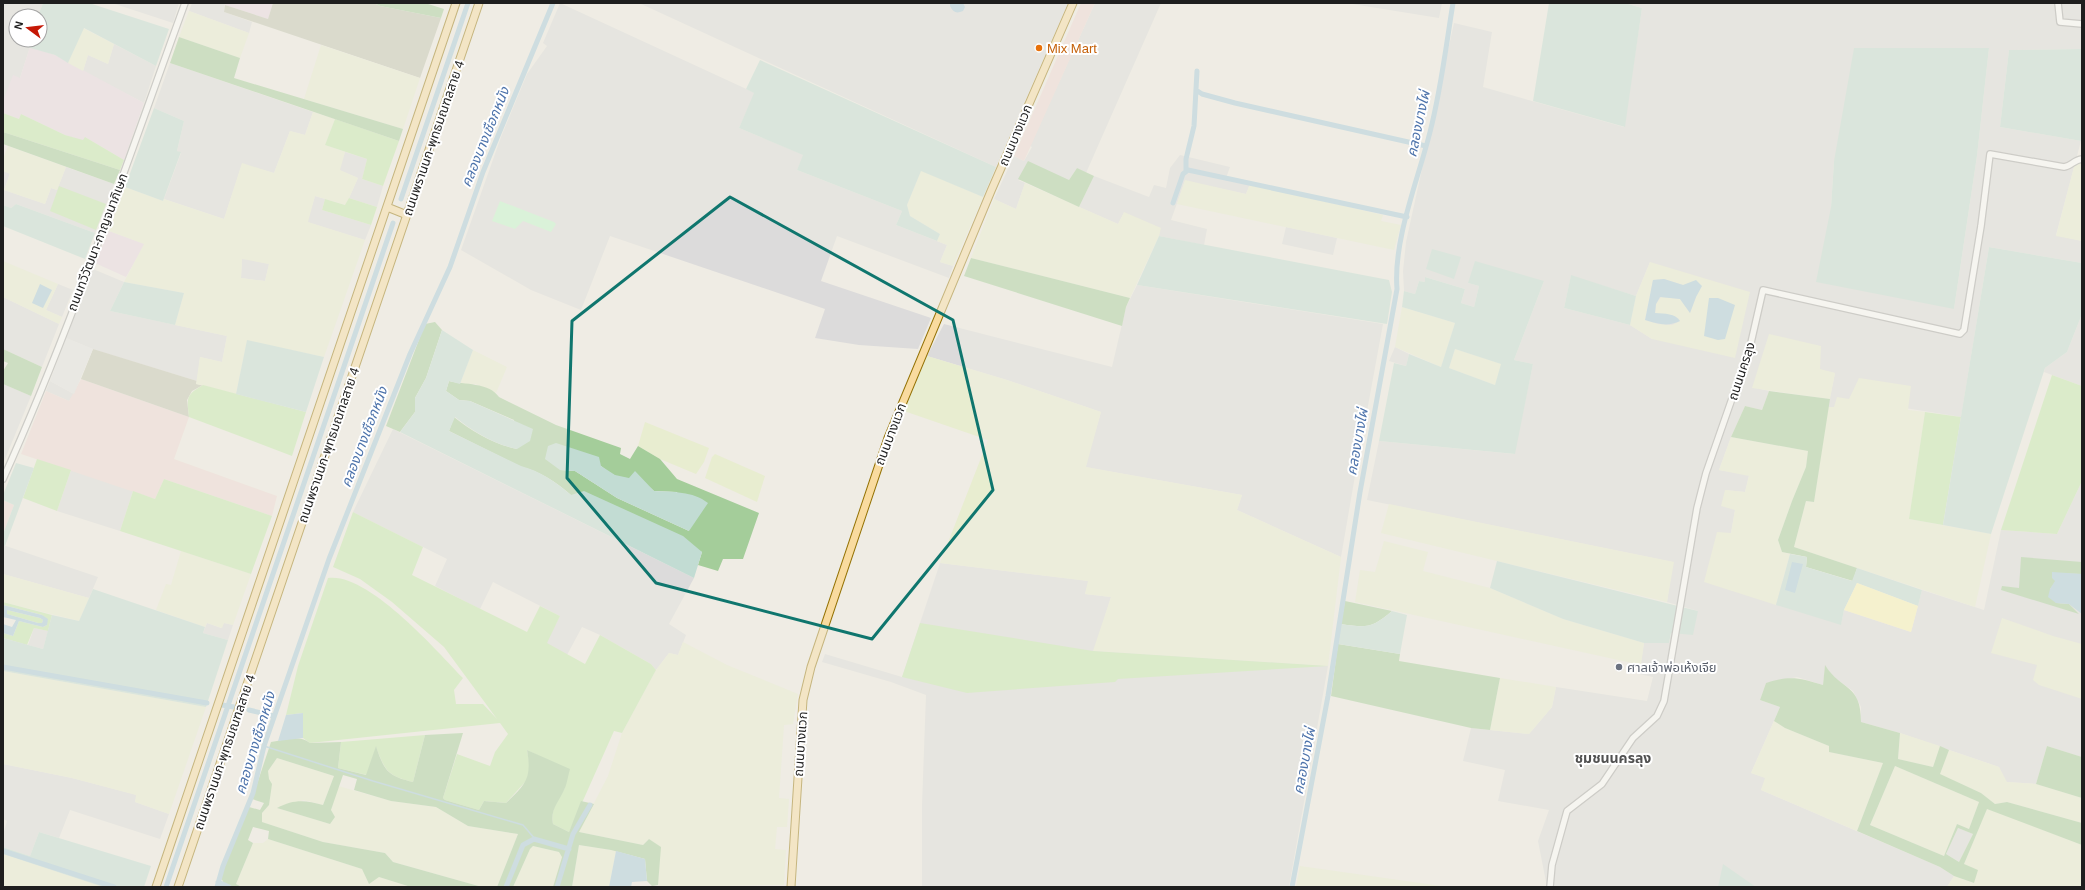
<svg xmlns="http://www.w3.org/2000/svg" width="2085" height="890" viewBox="0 0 2085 890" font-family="Arial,'Noto Sans Thai',sans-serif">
<rect width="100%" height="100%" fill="#efece4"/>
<path fill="#dcdbdb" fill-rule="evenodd" d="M3,3H43L38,16H16V40H30L27,46L30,47L20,78L3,101Z
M112,3H179L173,23Z
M192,3H225L224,12L252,22L249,33L189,11Z
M560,3L755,93L739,128L804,155L797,170L902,211L896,225L947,245L940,262L953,266L949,278L837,236L821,281L931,318L918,349L859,345L815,338L825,309L610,236L581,310L531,290L461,250L501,137L527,74L547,46L543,43Z
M639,3H1068L996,167Z
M1095,3H1161L1086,173L1077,168L1069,180H1018L1025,183L1016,209L994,199L1014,156L1024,161L1032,147L1030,146Z
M1346,3H1442L1439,18Z
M1625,3H2082V49L2009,50L2000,127L2081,141L2056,235L2082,241V263L1989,247L1961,417L1849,399L1834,408L1828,407L1835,373L1820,370L1752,387L1769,391L1762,410L1745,406L1731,437L1719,470L1749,475L1745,492L1725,490L1735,510L1731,533H1717L1841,624L1844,610L1911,632L1922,590L1984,610L2001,530L2057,534L2082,481V757L2047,746L2036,784L2006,782L1999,767L1900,733L1861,722V707L1853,691L1835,678L1825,666L1823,685L1797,677L1766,683L1760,700L1780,707L1751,773L1766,778L1761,790L1940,867L1954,876L1947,887H1547L1538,841L1549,810L1498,801L1505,770L1463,761L1471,728L1529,734L1552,707L1556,687L1647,701L1653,677L1639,674L1644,643H1669L1671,633L1698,611L1667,602L1673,562L1367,500L1379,441L1514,454L1533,364L1514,360L1544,281L1468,283L1479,286L1474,307L1461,303L1465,289L1425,277V282L1419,281L1415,294L1404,291L1403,271L1406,242L1454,23L1492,32L1483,87L1624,127L1642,8ZM1989,48L1977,156L1954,309L1831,207L1834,161ZM1650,262L1652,339L1630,325L1564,308L1571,276L1636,296Z
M114,44L156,66L144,103L83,71L88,55L108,64Z
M170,63L313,112L305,135L290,131L274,173L242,164L224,219L164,199L181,153L177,151L184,121L154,108Z
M345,152L367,159L362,179L383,186L377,207L349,198L358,178L339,170Z
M1180,155L1230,167L1226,178L1250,184L1246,194L1185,181L1171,220L1207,229L1204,245L1159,236L1160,228L1124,213L1118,224L1079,207L1094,176L1149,197L1154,185L1166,188L1170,168Z
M66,167L114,184L95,233L16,204L11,208L3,205V171L10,173L4,190L45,204L51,188L57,190Z
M315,196L325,199L322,210L371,225L365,240L307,222Z
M1286,227L1337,238L1333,255L1282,244Z
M242,258L269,264L265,281L241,278Z
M93,269L124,282L110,311L227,336L222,362L200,357L197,381L95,350L66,338Z
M58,284L73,290L62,317L46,310Z
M1137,285L1383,324L1365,422L1362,421L1352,469L1356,470L1341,557L1237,510L1242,495L1085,467L1101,412L1007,380L927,356L944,324L1112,367L1126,307Z
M3,297L59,324L42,367L3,349Z
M2082,314V386L2044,372L2045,368L2067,352Z
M1395,347L1409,354L1406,366L1389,361Z
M50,381L74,394L69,401L46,391Z
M3,384L31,396L3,464Z
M393,429L694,578L669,624L686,635L678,655L669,653L656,670L651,664L600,635L582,627L567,655L546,643L560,616L493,582L480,609L435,586L447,559L353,512Z
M71,470L133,491L120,531L57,511Z
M3,545L98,577L89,598L3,574Z
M940,563L1089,581L1085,594L1111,597L1094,651L1328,666L1289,887H922V805L926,695L891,682L822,662L825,654L902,677Z
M207,623L221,628L224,623L233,625L228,640L203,633Z
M34,628L48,631L43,649L28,645Z
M3,764L72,778L137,795L135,802L169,814L160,839L70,810L59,838L39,832L30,856L3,847V835L7,821L3,819Z
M1958,828L1973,834L1959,862L1946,854Z"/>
<path fill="#efd8d4" d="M1081,3H1095L1024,161L1014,156Z
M81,379L189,417L174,459L277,496L272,516L164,479L155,499L21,454L46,391L69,401Z
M3,500L14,505L3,534Z"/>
<path fill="#e8d7e3" d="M225,3H273L268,19L225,5Z
M30,47L55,55L144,103L124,160L85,137L84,141L65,135L21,114L19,119L3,113V101L13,75L20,78Z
M109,231L145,244L126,277L95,263Z"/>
<path fill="#c1c3b0" d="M273,3H374L380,6L441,18L420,78L224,12L225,5L268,19Z
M93,349L197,381L196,384L203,385L192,391L187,400L189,417L81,379Z"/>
<path fill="#e8edd0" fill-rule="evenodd" d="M189,11L249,33L240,58L179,37Z
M83,28L114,44L108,64L88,55L83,71L68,63Z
M321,45L420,78L403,129L304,99Z
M313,112L335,119L325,145L345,152L340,170L358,178L346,205L315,196L308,222L365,240L324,357L247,341L236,394L196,384L200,357L222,362L227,336L175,325L184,293L124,282L144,244L109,231L125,187L163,201L164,199L224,219L242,163L274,173L290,131L305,135ZM242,259L269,264L265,281L241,278Z
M8,146L66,167L57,190L51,188L45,204L4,190L10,174L3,171V159Z
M2075,163H2082V241L2056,236Z
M921,170L983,197L953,266L940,262L947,245L937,241L940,234L910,216L907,205Z
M1185,180L1246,194L1250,184L1383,215L1381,221L1401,225L1394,250L1177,204Z
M1025,183L1118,224L1124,212L1161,228L1159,236L1130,298L971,258L994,199L1016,209Z
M3,261L58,284L46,310L62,317L59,324L3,297Z
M1650,262L1750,292L1735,358L1652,339L1630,325L1636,296ZM1664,279L1683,285L1690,284L1696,297L1690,313L1680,299L1661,297L1656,304L1655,314L1671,315L1678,318L1680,321L1672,325L1658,324L1645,320L1653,280Z
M1402,307L1455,323L1441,367L1395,347Z
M1769,334L1821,346L1820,369L1835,373L1830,399L1752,388Z
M1455,349L1502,364L1495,385L1449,368Z
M473,350L507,367L496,393L475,384H460Z
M927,356L1007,380L1101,412L1086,467L1242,495L1237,510L1341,557L1328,666L1093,651L1111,597L1085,594L1088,581L940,563L988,440L904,411Z
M1859,378L1911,386L1908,410L1925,412L1909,519L1991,534L1975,607L1794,547L1806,501L1814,502L1828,407H1834L1837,397L1849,399Z
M645,422L709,448L704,462L696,474L660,459L638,446Z
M1731,437L1808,451L1806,467L1792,501L1778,540L1782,552L1790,554L1776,605L1704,582L1717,532L1731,533L1735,510L1721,506L1725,490L1745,492L1749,476L1719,470Z
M715,454L765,476L757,502L705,478L712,457Z
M1389,504L1674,562L1667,602L1381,533Z
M1384,541L1428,552L1423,571L1490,588L1563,619L1644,643L1641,665L1355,602L1360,570L1375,572Z
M181,551L251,574L233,625L224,623L222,628L207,623L205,627L156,610L166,584L171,585Z
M3,574L89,598L79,621L3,602Z
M2002,618L2053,636L2082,644V699L2039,685L2033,680L2037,665L1991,653Z
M683,642L727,665L798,694L793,724L784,725L779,798L789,799L787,827H777L775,849L786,850L784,885L660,887L658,885L660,847L649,839L643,845L579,832L608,776L622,733L656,670L669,653L678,655Z
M3,671L206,707L169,814L135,802L136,795L72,778L3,764Z
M1500,678L1556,687L1552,707L1529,734L1490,730Z
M1774,721L1785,728L1829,746V752L1883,763L1857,831L1761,790L1765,778L1751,773Z
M1900,733L1940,746L1933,767L1898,759Z
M1949,750L1999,767L2007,782L2036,784L2082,798V823L2007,802L1995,804L1981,793L1939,774Z
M277,758L334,776L323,805L304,800L277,808L330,824L331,810L338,786L391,801L436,807L468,826L518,834L497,887H482L393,862L385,853L323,842L262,822V813L269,805L268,771Z
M1895,766L1979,802L1969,829L1957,824L1944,856L1870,825Z
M1987,808L2082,845V887H1947L1954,876L1973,883L1964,864Z
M268,839L362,869L379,877L411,887H242L236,884L253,843H263Z
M579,845L616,851L609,887H572Z
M533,846L559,852L562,856L553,887H513L530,849Z
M3,854L103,887H3Z
M1300,866L1441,886L1296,887Z"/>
<path fill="#c4e8ac" d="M3,113L19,119L21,114L65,135L83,140L85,137L124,160L120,170L3,132Z
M335,119L399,141L383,186L362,179L367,159L325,145Z
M59,186L106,204L96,230L50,211Z
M349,198L377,207L371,225L322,210L325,199L345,205Z
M2052,375L2082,386V481L2057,534L2001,530Z
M203,385L306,412L292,456L189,417C187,399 185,395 203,385Z
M1925,412L1961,417L1943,525L1909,519Z
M37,459L71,470L57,511L23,498Z
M164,479L272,516L251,574L120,531L133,491L155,499Z
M353,512L423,547L412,575L527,632L540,606L560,616L547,643L585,664L600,635L651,664L656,670L622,733L614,731L569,832L553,824C550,810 558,800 565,788L547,760L527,750L530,767L527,780L506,803L484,801L479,810L445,800L443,798L457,754L490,766L495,752L508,734L500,723L310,743L303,738V713L286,715L298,666L328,578C368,572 437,651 463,678L454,690L456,704H483L497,719L444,647L392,602L360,579L333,567Z
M3,602L52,615L48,631L34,628L27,645L3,638V633L13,636L19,621L43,627L47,625L42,615L3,605Z
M7,610L40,618L43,620L42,623H38L7,614Z
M920,623L1093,651L1328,666L1118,679L1115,682L967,693L902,677Z
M425,735L413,782C388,776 385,771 376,747L367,775L338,768L341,742Z"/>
<path fill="#a4cd9a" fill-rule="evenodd" d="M374,3H425L444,9L441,18L380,6Z
M179,37L240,58L234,78L403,129L399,141L170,63Z
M3,132L120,170L114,184L3,144Z
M1028,161L1069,180L1077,168L1094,176L1079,207L1018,179Z
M971,258L1130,298L1126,307L1122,326L964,276Z
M435,322L442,330L426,378L415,398V412L400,432L386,426L425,324Z
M3,349L42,367L31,396L3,384V371L8,363L3,361Z
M449,381C464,385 489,382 499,397L556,425L621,448L620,454L630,459L638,446L660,459L677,479L759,513L743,559H723L718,571L698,565L702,552L571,495C556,482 540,471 521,467L449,431L454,417C473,432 493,444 517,449L514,420L470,401L459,400L446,391ZM601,466C605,469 610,473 614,475C629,482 639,477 654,491L677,492L689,531L617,498L575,471L560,470Z
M1769,391L1830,399L1814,502L1806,501L1794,547L1857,568L1853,581L1806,567L1807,557L1782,552L1778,540L1792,501L1806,467L1808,451L1731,437L1745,406L1762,410Z
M2021,557L2082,562V574L2052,573L2056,581L2050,589L2056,603L2069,604L2079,614L2001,590L2002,586L2019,588Z
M1345,601L1392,611C1372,628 1367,628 1341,624Z
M1338,644L1400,654L1399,661L1500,678L1490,730L1471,728L1331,696Z
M1825,665C1842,692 1861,683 1861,722L1900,733L1898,759L1933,767L1940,746L1949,750L1940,774L1981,793L1995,804L2007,802L2082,823V845L1987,809L1964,864L1978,870L1974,883L1954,876L1940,867L1857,831L1883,763L1829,752V746L1785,728L1774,721L1780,707L1760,700L1766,683C1791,675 1799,678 1823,685ZM1895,766L1979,802L1969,829L1957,824L1944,856L1870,825ZM1958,828L1973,834L1959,862L1946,854Z
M463,733L443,798L445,800L479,810L484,801L506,803C526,784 532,778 527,750L570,769C568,776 567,783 565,788C559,802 550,809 553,824L569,832L581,801L594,804L579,832L643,845L649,839L661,847L658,885L652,886L647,881L645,859L611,850L579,845L572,887H553L562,857L559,852L533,846L530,849L513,887H497L518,834L468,826L436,807L391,801L354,790L357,779L343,775L331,810L335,817L330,824L277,808C294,799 305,800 323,805L334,776L277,758L268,771L269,779L272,784L269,805L262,813V822L323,842L385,853L393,862L482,887H411L379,877L369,884L362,869L268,839L269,831L253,827L248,840L253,843L236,884L242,887H221L223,881L220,878L249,807L260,810L264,803L252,799L271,742C284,740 299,734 310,743L341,742L338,768L366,775L376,746C384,771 388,776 413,782L425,735Z
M2047,746L2082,757V798L2036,784Z"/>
<path fill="#c2dcd3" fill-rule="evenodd" d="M43,3H89L169,29L156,66L84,28L68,63L55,55L27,47L30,40H40V16H38Z
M1549,3H1625L1642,8L1625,127L1533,101Z
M1854,48H1989L1977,156L1954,309L1816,282L1831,207L1834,161Z
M2082,49L2081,141L2000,127L2009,50Z
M760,60L996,167L983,197L921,171L907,205L910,216L940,234L937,241L896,225L902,211L797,170L803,155L739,128L754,93L746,89Z
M154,108L184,121L177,151L181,152L163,201L125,187Z
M16,204L95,233L85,259L3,226V205L11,208Z
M1159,236L1389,280L1392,292L1387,324L1137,285Z
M1989,247L2082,263V314L2067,352L2045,368L1991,534L1943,525Z
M1432,249L1461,257L1454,279L1426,269Z
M1475,261L1544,281L1514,360L1533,364L1515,454L1379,441L1394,363L1406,366L1409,354L1441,367L1455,323L1402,307L1404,291L1415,294L1419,281L1425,282V277L1465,289L1461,303L1474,307L1479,286L1468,283ZM1455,349L1501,364L1495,385L1449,368Z
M1571,275L1636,296L1630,325L1564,308Z
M124,282L184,293L175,325L110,311Z
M442,330L473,350L460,384L449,381L446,391L459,400L470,401L533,429L530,441L517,449C493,444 474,432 455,417L449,431L521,466C540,471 556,482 571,495L584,491L683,536L702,552L694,578L400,432L415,412V398L426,378Z
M247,340L324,357L306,412L236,394Z
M556,443L599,457L601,466L615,475L629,478L635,471L654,491C672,492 693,491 708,503L689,531L617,498L575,471L560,470L545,459L548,446Z
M16,463L34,468L5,546L3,545V534L14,505L3,500V495Z
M1790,554L1807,557L1806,567L1852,581L1857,568L1922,590L1918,606L1857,583L1844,610L1841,625L1776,605Z
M1497,561L1698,611L1693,635L1671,633L1669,643H1644L1563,619L1490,588Z
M93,589L205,627L203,633L228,640L206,707L3,671V638L43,649L52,615L79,621Z
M1392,611L1407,615L1400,654L1338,644L1341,624C1367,628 1372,628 1392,611Z
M39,832L151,866L144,887H103L3,854V847L30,856Z
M1723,864L1756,887H1718Z"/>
<path fill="#fdf5b4" d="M1857,583L1918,606L1911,632L1844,610Z"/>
<path fill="#c2f8cc" d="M500,201L554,222L556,224L551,232L523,221L515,229L492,221Z"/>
<path fill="#e2e2e2" d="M66,338L93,349L74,394L50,381Z"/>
<path fill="#a6cadb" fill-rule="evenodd" d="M950,3H963L965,7L963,11C956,14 953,12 950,6Z
M1664,279L1683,285L1696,280L1702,286L1696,297L1690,313L1680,299L1660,297L1656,304L1655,313C1665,314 1675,313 1680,321C1668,327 1658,324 1645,320L1653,280Z
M40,284L52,290L43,308L32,303Z
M1709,298H1718L1735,305L1725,339L1718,340L1704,336Z
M1792,562L1803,564L1795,593L1785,590Z
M2052,572L2082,574V614L2069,604L2056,603L2048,597L2050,589L2055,581L2052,578Z
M3,605L42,615L48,619L47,625L43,627L19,621L13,636L3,633V624L12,627L16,620L3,617ZM7,610L40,618L43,620L42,623H38L7,614Z
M303,713V738L278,741L286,715Z
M616,851L645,859L647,881L632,882L631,887H609Z"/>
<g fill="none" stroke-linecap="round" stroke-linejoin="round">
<path stroke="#a6cadb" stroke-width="1.5" d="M264,746L373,781L523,825L535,839"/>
<path stroke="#a6cadb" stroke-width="5" d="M1196,90L1202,94L1235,103L1426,146
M1186,171V159L1194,126L1197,71
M401,199L468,3
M1173,203L1183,174L1188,170L1407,217
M3,667L207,703
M222,705L234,707
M249,710L274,716
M3,851L114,887
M218,882L229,887
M166,887L393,223
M217,887L223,866L253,793L264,746L329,559L410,354L450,267L483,172L553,3
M506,887L523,845L534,839L569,849
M557,887L573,834L590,805
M1292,887L1328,696L1360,492L1397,289C1393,240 1418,180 1430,132C1441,90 1446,46 1453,3"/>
<g stroke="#a5a5a5" stroke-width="8">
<path id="minor" d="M2058,3L2060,22L2082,24
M3,479C73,324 127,162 185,3
M1550,887L1552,865L1567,811L1602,784L1633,738L1657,716L1664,701L1697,508L1706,473L1750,347L1763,290L1960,334L1964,330L1981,226L1990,154L2064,167C2071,166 2074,160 2082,159"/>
</g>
<g stroke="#947204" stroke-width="9">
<path id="major" d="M387,207L407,215
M156,887L456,3
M178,887L479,3
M791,887L803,700L811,667L888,438L991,191L1073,3"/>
</g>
<use href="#minor" stroke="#fff" stroke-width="5.5"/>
<use href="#major" stroke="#f9db9f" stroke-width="7"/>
</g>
<path d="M0 0H2085V890H0ZM730,197L953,320L993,490L872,639L656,583L567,478L572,321Z" fill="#efece4" fill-opacity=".55" fill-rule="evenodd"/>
<path fill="none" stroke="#0f766e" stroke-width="3" stroke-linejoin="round" d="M730,197L953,320L993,490L872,639L656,583L567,478L572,321Z"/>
<circle fill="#e8710a" stroke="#fff" stroke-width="1.5" cx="1039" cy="48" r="4"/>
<circle fill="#6b7280" stroke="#fff" stroke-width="1.5" cx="1619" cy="667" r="4"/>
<g text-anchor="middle" stroke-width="4" stroke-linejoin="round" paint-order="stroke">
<g font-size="13" fill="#c56008" stroke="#fff" text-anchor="start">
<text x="1047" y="53">Mix Mart</text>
</g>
<g font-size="13" fill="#1e1e1e" stroke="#fff">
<text transform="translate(1015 135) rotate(-67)" y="5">ถนนบางแวก</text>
<text transform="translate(433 138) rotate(-71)" y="5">ถนนพรานนก-พุทธมณฑลสาย 4</text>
<text transform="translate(97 242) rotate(-69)" y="5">ถนนทวีวัฒนา-กาญจนาภิเษก</text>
<text transform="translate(1741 371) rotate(-72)" y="5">ถนนนครลุง</text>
<text transform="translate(890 434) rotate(-69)" y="5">ถนนบางแวก</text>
<text transform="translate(328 445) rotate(-71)" y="5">ถนนพรานนก-พุทธมณฑลสาย 4</text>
<text transform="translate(800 744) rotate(-86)" y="5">ถนนบางแวก</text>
<text transform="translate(224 752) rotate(-71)" y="5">ถนนพรานนก-พุทธมณฑลสาย 4</text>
</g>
<g font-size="13" fill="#5b616d" stroke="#fff" text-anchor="start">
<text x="1627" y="672">ศาลเจ้าพ่อเห้งเจีย</text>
</g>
<g font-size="14" font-style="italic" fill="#4d73ab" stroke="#fff">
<text transform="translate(1418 124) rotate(-78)" y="5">คลองบางไผ่</text>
<text transform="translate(485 137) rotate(-68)" y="5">คลองบางเชือกหนัง</text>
<text transform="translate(364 437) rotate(-69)" y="5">คลองบางเชือกหนัง</text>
<text transform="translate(1357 442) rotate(-80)" y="5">คลองบางไผ่</text>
<text transform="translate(255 743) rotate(-73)" y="5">คลองบางเชือกหนัง</text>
<text transform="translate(1304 761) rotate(-79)" y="5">คลองบางไผ่</text>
</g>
<g font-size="14" font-weight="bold" fill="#515151" stroke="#fff">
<text x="1613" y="763">ชุมชนนครลุง</text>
</g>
</g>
<rect width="2085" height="890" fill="none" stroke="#1e1e1e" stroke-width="8"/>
<g transform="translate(28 28) rotate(285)"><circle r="19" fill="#ffffff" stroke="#a5a5a5"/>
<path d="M0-3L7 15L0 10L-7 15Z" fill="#c61806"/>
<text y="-6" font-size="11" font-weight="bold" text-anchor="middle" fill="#1e1e1e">N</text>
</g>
</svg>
